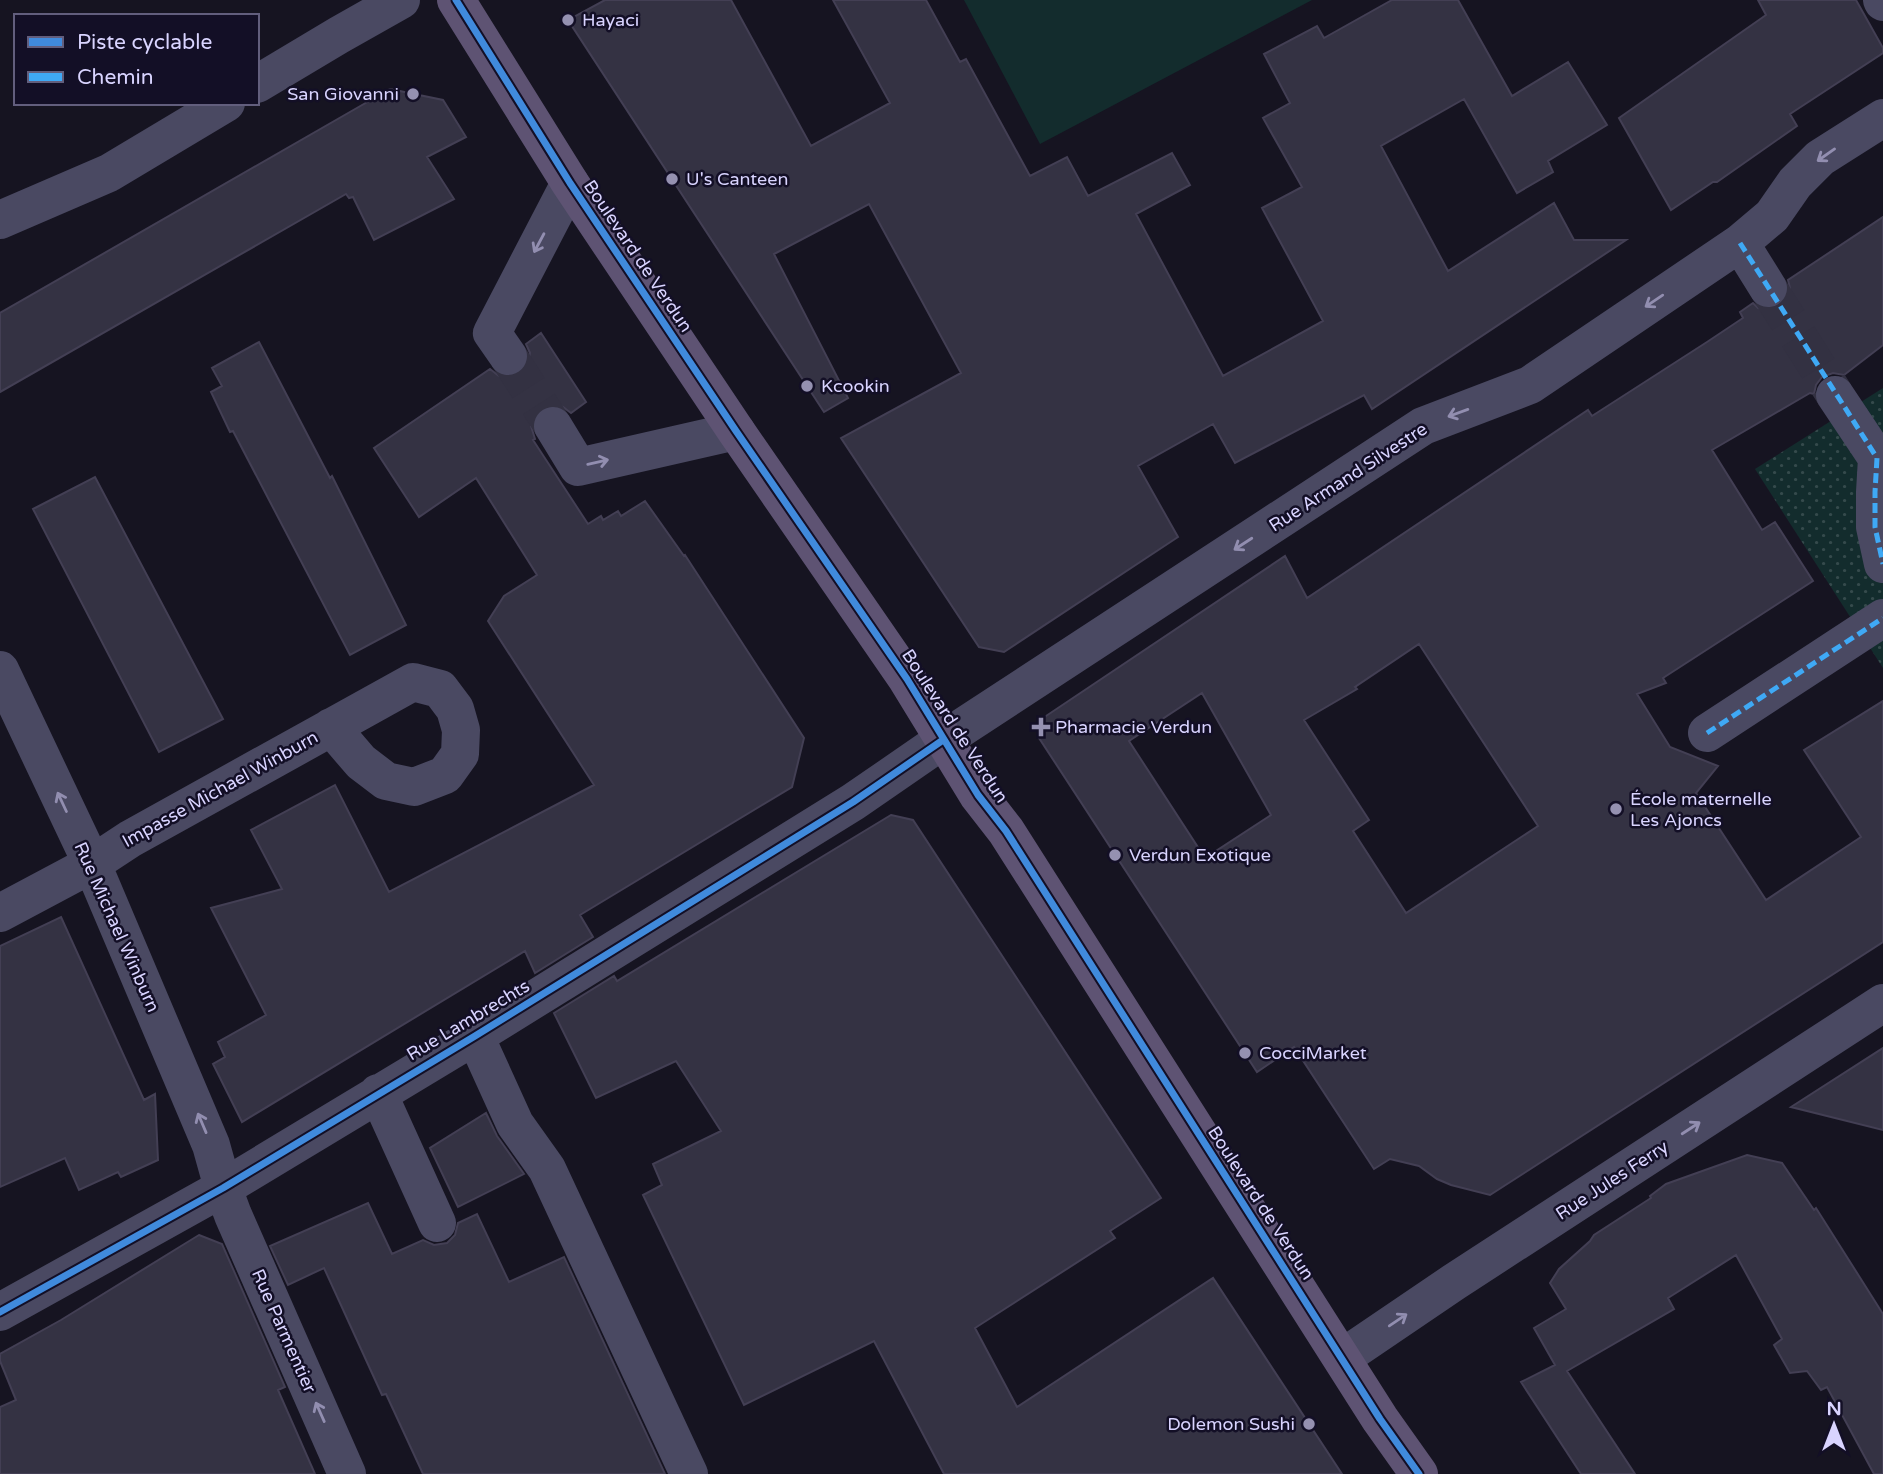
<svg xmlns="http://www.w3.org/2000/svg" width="1883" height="1474" viewBox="0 0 1883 1474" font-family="'Varela Round',sans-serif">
<defs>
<pattern id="park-dots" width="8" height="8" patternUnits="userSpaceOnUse" patternTransform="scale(1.75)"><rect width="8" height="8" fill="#132c2d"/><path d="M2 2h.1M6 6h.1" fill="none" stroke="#354a4c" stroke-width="1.8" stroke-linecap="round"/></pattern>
</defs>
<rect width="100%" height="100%" fill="#161421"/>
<path fill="#132c2d" d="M964,0H1312L1040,144Z"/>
<path fill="url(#park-dots)" d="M1883,388V668L1755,469Z"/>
<path fill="#343243" stroke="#433f54" stroke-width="2" fill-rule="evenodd" d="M605,0H731L811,146L890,103L833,0H926L960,62L966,59L1030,176L1067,157L1088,196L1172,153L1190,185L1136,214L1223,376L1323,321L1262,208L1302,187L1263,118L1290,103L1264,54L1317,26L1324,38L1392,0H1458L1512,96L1568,62L1607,125L1548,161L1553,172L1517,193L1464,99L1381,146L1448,271L1554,203L1574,240H1626L1372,409L1364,395L1235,463L1213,424L1138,466L1178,537L1004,652L979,647L841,438L961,373L869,204L774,254L848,398L824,412L568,20Z
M1758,0H1856L1883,48V53L1790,114L1797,126L1717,182H1713L1671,210L1619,118L1766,15Z
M390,89L443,100L466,137L427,157L454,199L374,240L353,197L349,198L346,194L0,392V313Z
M1883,217V345L1844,375L1833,373L1822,377L1816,385L1814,394L1810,393L1712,450L1762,530L1775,522L1813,581L1663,678L1666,683L1637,694L1670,747L1718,766L1696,793L1766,900L1861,837L1804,750L1883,701V942L1490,1195L1451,1185L1437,1179L1419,1166L1390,1159L1374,1169L1294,1047L1257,1072L1039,738L1043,718L1285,556L1307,598L1588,410L1592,416L1707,342L1743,318L1740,312L1753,303L1758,308L1768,310L1780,306L1788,298L1790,288L1788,280ZM1419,644L1538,826L1406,913L1353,831L1369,820L1304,720L1357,689L1355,687ZM1202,693L1271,815L1205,858L1129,741Z
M541,333L586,402L571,413L563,407L553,404L541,408L534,415L531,426L535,439L533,440L588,524L601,516L603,520L618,511L621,516L645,501L684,556L685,555L804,738L792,787L580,915L593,937L535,973L525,951L242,1122L213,1064L225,1057L218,1042L266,1015L211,908L282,889L251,830L335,785L389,892L594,785L488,621L504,596L537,575L476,478L419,517L374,448L490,369L499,376L509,378L520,374L528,365L530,353L526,344Z
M259,342L330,478L332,476L406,625L350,655L233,431L230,432L211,392L222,386L212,368Z
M95,477L223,719L159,752L33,509Z
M891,815L913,820L1161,1198L1110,1231L1115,1238L975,1328L1017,1407L1213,1278L1342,1474H944L874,1341L744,1405L643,1195L662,1185L653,1164L721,1131L676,1061L596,1098L554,1013L614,976L617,981Z
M61,917L144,1100L155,1094L158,1160L121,1177L118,1172L79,1190L65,1158L0,1187V946Z
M1883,1048V1130L1791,1107Z
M486,1113L497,1136L524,1174L458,1207L430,1148Z
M1747,1155L1782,1163L1814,1210L1816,1208L1883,1314V1474H1874L1827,1387L1821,1390L1807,1371L1790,1373L1774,1345L1782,1339L1736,1255L1668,1298L1674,1309L1567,1371L1635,1474H1581L1521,1382L1555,1365L1534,1328L1566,1309L1550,1283L1559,1269L1590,1241L1594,1235L1651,1198L1650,1196L1666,1184Z
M368,1203L392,1254L423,1240L434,1245L447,1243L455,1235L458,1223L477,1214L509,1282L564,1257L665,1474H423L386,1394L382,1395L324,1268L288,1285L270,1246Z
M199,1235L222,1244L285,1387L278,1390L315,1474H0V1407L16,1400L0,1361V1354L61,1320Z"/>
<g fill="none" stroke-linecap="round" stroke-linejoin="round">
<path stroke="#333142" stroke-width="38" stroke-dasharray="38 19" stroke-linecap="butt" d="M1768,288L1835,395
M508,356L553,426"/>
<path stroke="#4a4962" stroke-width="38" d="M1882,0L1883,2
M257,84L339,35L401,0
M0,220L109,173L226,103
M1740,243L1768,288
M508,356L492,333L570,183
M1835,395L1877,458L1875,492V527L1883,564
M553,426L578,467L736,431
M0,670L92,864L211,1145L223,1188L233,1215L347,1474
M1707,733L1883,618
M0,913L92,864L130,839L413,682L440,689L455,709L461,730L460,754L445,775L414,787L386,781L361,762L331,727
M475,1036L515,1124L547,1169L689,1474
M378,1093L437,1223
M0,1312L223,1188L475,1036L853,802L943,740L1423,426L1530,385L1740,243L1772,216L1795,183L1820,158L1883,118
M1342,1358L1454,1282L1883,1003"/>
<path stroke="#5e5373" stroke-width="38" d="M456,0L570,183L736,431L907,679L978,795L1006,831L1380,1419L1419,1474"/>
<path stroke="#3fa9f5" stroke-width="5" stroke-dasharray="10 5" stroke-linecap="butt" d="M1740,243L1877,458L1875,492V527L1883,564
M1707,733L1883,618"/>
<g stroke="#130f26" stroke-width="11">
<path id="cycleway" d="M456,0L570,183L736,431L907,679L978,795L1006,831L1380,1419L1419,1474
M0,1312L223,1188L475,1036L853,802L943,740"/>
</g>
<use href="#cycleway" stroke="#408adc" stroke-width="7"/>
</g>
<defs><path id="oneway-shaft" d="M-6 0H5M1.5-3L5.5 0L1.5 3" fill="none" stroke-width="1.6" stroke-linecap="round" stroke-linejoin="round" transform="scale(1.75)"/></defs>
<g stroke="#928eb0">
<use href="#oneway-shaft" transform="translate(1826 155) rotate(145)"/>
<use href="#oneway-shaft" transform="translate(539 243) rotate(118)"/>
<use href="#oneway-shaft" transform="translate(1654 301) rotate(146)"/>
<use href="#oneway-shaft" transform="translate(1458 413) rotate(160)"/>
<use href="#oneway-shaft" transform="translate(598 462) rotate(-13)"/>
<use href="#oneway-shaft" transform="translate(1243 544) rotate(147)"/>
<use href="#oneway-shaft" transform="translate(62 802) rotate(-115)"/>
<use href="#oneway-shaft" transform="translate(202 1123) rotate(-113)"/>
<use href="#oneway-shaft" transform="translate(1691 1128) rotate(-33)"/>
<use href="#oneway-shaft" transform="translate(1398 1320) rotate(-34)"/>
<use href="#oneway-shaft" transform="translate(320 1412) rotate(-114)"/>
</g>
<g fill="#9591b1" stroke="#130f26" stroke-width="2.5">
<circle cx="568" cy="20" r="7"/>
<circle cx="413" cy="94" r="7"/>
<circle cx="672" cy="179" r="7"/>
<circle cx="807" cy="386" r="7"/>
<path d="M1037.5 716.5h7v7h7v7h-7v7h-7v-7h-7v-7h7z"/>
<circle cx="1616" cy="809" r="7"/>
<circle cx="1115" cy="855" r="7"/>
<circle cx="1245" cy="1053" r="7"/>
<circle cx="1309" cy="1424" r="7"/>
</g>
<g text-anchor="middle" stroke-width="5" stroke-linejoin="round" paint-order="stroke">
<g font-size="18" fill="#d9d4ff" stroke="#130f26" text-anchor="start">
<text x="582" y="26">Hayaci</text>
<text x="399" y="100" text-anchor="end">San Giovanni</text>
<text x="686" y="185">U's Canteen</text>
<text x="821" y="392">Kcookin</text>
<text x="1055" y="733">Pharmacie Verdun</text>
<text x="1630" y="805">École maternelle<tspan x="1630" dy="21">Les Ajoncs</tspan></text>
<text x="1129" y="861">Verdun Exotique</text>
<text x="1259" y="1059">CocciMarket</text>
<text x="1295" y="1430" text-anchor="end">Dolemon Sushi</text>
</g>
<g font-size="18" fill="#d9d4ff" stroke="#130f26">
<text transform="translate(638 256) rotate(56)" y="6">Boulevard de Verdun</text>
<text transform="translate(1348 477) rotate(-33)" y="6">Rue Armand Silvestre</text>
<text transform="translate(955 726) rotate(57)" y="6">Boulevard de Verdun</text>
<text transform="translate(220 789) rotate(-29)" y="6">Impasse Michael Winburn</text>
<text transform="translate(117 927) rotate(66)" y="6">Rue Michael Winburn</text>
<text transform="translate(468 1020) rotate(-31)" y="6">Rue Lambrechts</text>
<text transform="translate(1612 1180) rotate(-33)" y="6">Rue Jules Ferry</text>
<text transform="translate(1261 1203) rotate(57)" y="6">Boulevard de Verdun</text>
<text transform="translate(284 1331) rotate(66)" y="6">Rue Parmentier</text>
</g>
</g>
<rect x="14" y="14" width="245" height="91" fill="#130f26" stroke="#625e7d" stroke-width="2"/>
<rect x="28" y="37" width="35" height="10" fill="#408adc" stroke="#625e7d" stroke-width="2"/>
<text x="77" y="49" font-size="21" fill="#d9d4ff">Piste cyclable</text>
<rect x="28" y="72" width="35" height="10" fill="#3fa9f5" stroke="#625e7d" stroke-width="2"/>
<text x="77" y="84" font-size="21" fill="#d9d4ff">Chemin</text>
<g transform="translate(1834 1425)" stroke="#130f26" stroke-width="5" paint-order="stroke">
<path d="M0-5L12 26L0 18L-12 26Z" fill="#d9d4ff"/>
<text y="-10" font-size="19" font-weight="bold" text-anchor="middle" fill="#d9d4ff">N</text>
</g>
</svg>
